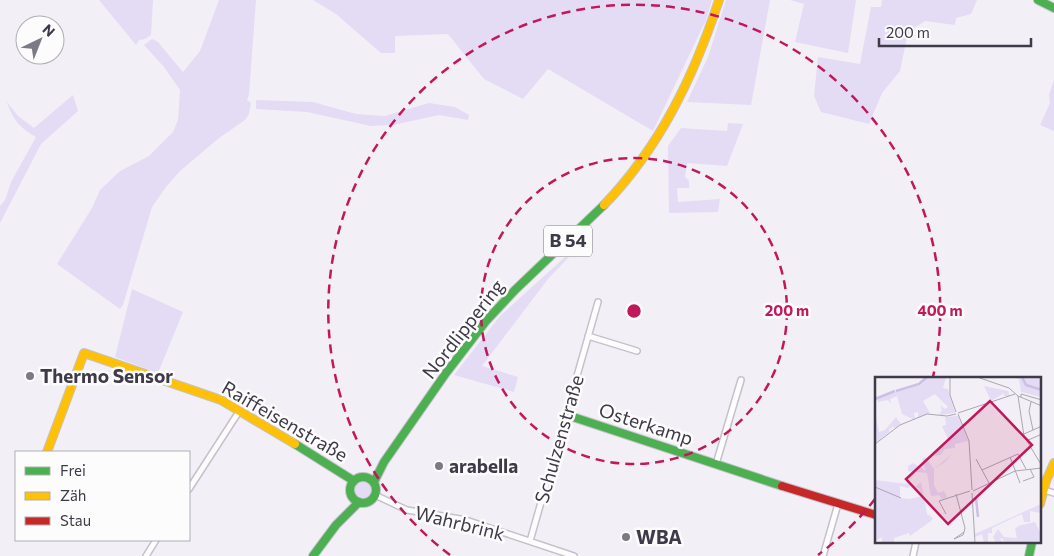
<svg xmlns="http://www.w3.org/2000/svg" width="1054" height="556" viewBox="0 0 1054 556" font-family="Commissioner,sans-serif">
<rect width="100%" height="100%" fill="#f2f0f6"/>
<path fill="#e4dbf5" d="M99,0H153L151,35L145,39L139,40L136,45Z
M219,0H256L249,94L247,100L251,103L249,114L245,120L219,138L180,171L166,187L152,207L123,305L120,309L57,264L92,208L100,190L120,171L149,156L173,132L178,120L180,90L164,67L144,45L152,39L158,42L183,72L200,51Z
M313,0H712L706,20L653,131L548,69L523,99L484,79L448,34L395,36V53H381L336,14Z
M726,0H770L751,105L687,102L708,57Z
M790,0H856L848,53L795,42L804,4Z
M882,0H977L971,14L956,18L955,25L925,21L914,28L907,37L900,71L882,93L869,124L821,112L814,96L818,57L860,64L871,7H881Z
M1054,79V131L1040,125L1050,103L1049,95Z
M73,95L78,111L41,144L0,223V206L5,200L11,182L36,137C20,128 13,120 7,102L18,116L34,128Z
M256,100L313,102L356,114L385,116L429,103L455,107L469,115L468,120L439,115L393,125L371,126L307,112L256,109Z
M728,123L743,124L727,166L687,163L685,177L689,181V188H677L678,202L720,199L718,212L669,213L668,146L681,128L727,131Z
M570,256L548,279L482,366L518,377L514,392L454,375L500,316L565,257Z
M132,289L183,312L158,373L115,357Z
M354 490a10 10 0 1 1 20 0a10 10 0 1 1-20 0Z"/>
<g fill="none" stroke-linecap="round" stroke-linejoin="round">
<g stroke="#c4c1cb" stroke-width="8">
<path id="street" d="M588,336L637,351
M716,464L741,380
M189,489L240,410
M1044,490L1054,493
M375,495L407,510L466,520L574,556
M530,541L598,302
M146,556L156,540
M823,556L838,504
M913,556L916,542"/>
</g>
<g stroke="#c4c1cb" stroke-width="10">
<path id="fast" d="M1038,0L1054,8
M567,415L782,486
M295,444L354,481
M350 490a13 13 0 1 1 26 0a13 13 0 1 1-26 0Z
M374,482L384,462L446,373L486,321L515,290L604,205
M313,556L336,525L359,502
M1029,556L1032,542"/>
</g>
<g stroke="#c4c1cb" stroke-width="10">
<path id="slow" d="M604,205C660,147 694,76 719,0
M47,452L84,353L221,400L295,444
M1040,504L1046,481L1054,463"/>
</g>
<g stroke="#c4c1cb" stroke-width="10">
<path id="jam" d="M782,486L876,515"/>
</g>
<use href="#street" stroke="#fdfdfe" stroke-width="5"/>
<use href="#fast" stroke="#4caf50" stroke-width="8"/>
<use href="#slow" stroke="#ffc107" stroke-width="8"/>
<use href="#jam" stroke="#c62828" stroke-width="8"/>
</g>
<g fill="none" stroke="#c2185b" stroke-width="2.5" stroke-dasharray="9 6">
<circle cx="634" cy="311" r="153"/>
<path d="M875 499A306 306 0 0 1 818 555M450 555A306 306 0 1 1 933 377"/>
</g>
<g fill="#7e7a85" stroke="#fcfcfc" stroke-width="2">
<circle cx="30" cy="376" r="5"/>
<circle cx="439" cy="466" r="5"/>
<circle cx="626" cy="537" r="5"/>
</g>
<g text-anchor="middle" stroke-width="5" stroke-linejoin="round" paint-order="stroke">
<rect fill="#fcfcfc" stroke="#78747e" stroke-width="1" x="544" y="225.5" width="48" height="31" rx="4"/>
<g font-size="18" font-weight="bold" fill="#3f3a48">
<text x="568" y="247">B 54</text>
</g>
<g font-size="19" fill="#3f3a48" stroke="#fcfcfc">
<text transform="translate(463 329) rotate(-52)" y="7">Nordlippering</text>
<text transform="translate(285 421) rotate(30)" y="7">Raiffeisenstraße</text>
<text transform="translate(646 424) rotate(18)" y="7">Osterkamp</text>
<text transform="translate(559 439) rotate(-74)" y="7">Schulzenstraße</text>
<text transform="translate(460 523) rotate(14)" y="7">Wahrbrink</text>
</g>
<g font-size="19" font-weight="bold" fill="#3f3a48" stroke="#fcfcfc" text-anchor="start">
<text x="40" y="383">Thermo Sensor</text>
<text x="449" y="473">arabella</text>
<text x="636" y="544">WBA</text>
</g>
</g>
<g transform="translate(875 377)">
<rect width="166" height="166" fill="#f2f0f6"/>
<path d="M53,0H71L68,11L73,12L80,36L64,38L67,33L65,28L70,32L73,30L60,17L48,24L55,36L43,41V35L39,36L40,43L27,37L22,19L15,22L16,27L13,23L3,25L2,21L44,8ZM136,0H165L166,20L146,15L144,2ZM109,9L133,14L135,19H129V16L116,24ZM0,36L4,55L10,53L21,40L26,47L20,51L17,49V53L15,50L14,55L0,66ZM83,39L93,64L80,67V71L70,72L66,78L56,79L73,62L67,49L71,48L70,40ZM77,77L70,85L59,92V108L63,116L69,114L72,120L67,122L64,118L56,119L52,96L33,94V89L38,86L28,80L51,94L47,82L50,80L59,92ZM0,103L32,107L31,103L36,108L33,111L25,109V121L35,122L47,119L44,111H43L40,110L46,105L52,137L58,141L56,144L35,159L34,156L19,161V166H7V160L0,164ZM166,127V136L155,134V145H149L147,137L117,151V156H113V166H109L107,157L100,160V157ZM160,145L166,157V166H130L127,161L125,162L129,166H121L118,160L123,152L129,160L142,161L140,152L143,149Z" fill="#e4dbf5"/>
<path fill="none" stroke="#cdc0e3" stroke-width="2.5" d="M147,0L151,8L167,13M21,14L44,7L52,0M0,22L20,14M101,121L103,140"/>
<path fill="none" stroke="#aaa7b0" stroke-width="1" d="M75,0V18L81,35M102,0L134,11L143,19L167,29M143,19L149,59L167,89M146,20V17L167,23M156,25L154,34L158,53M83,36L140,17M83,37L94,64L97,113M149,57L167,49M151,64L167,57M0,67L25,48L52,37L72,39L81,37M135,80L145,106M101,82L114,106M107,93L143,77L151,92M148,104L159,100L155,92M0,110L26,121M98,114L140,94L167,91M97,116L100,166M81,117L90,151L89,155L88,158L79,162L89,155M71,137L64,124L95,114"/>
<path fill="#c2185b" fill-opacity="0.15" stroke="#c2185b" stroke-width="2.5" d="M115,24L157,68L73,147L31,102Z"/>
<rect width="166" height="166" fill="none" stroke="#3f3a48" stroke-width="2.5"/>
</g>
<circle cx="634" cy="311" r="8" fill="#c2185b" stroke="#fcfcfc" stroke-width="2.5"/>
<g font-size="15" text-anchor="middle" font-weight="bold" fill="#c2185b" stroke="#fcfcfc" stroke-width="5" stroke-linejoin="round" paint-order="stroke">
<text x="787" y="316">200 m</text>
<text x="940" y="316">400 m</text>
</g>
<rect x="15" y="451" width="175" height="90" fill="#fcfcfc" stroke="#b0aeb4"/>
<rect x="25" y="467" width="25" height="8" fill="#4caf50" stroke="#b0aeb4"/>
<text x="60" y="476" font-size="15" fill="#3f3a48">Frei</text>
<rect x="25" y="492" width="25" height="8" fill="#ffc107" stroke="#b0aeb4"/>
<text x="60" y="501" font-size="15" fill="#3f3a48">Zäh</text>
<rect x="25" y="517" width="25" height="8" fill="#c62828" stroke="#b0aeb4"/>
<text x="60" y="526" font-size="15" fill="#3f3a48">Stau</text>
<g transform="translate(40 40) rotate(43)"><circle r="24" fill="#fcfcfc" stroke="#b0aeb4"/>
<path d="M0-4L9 19L0 12L-9 19Z" fill="#7e7a85"/>
<text y="-8" font-size="14" font-weight="bold" text-anchor="middle" fill="#3f3a48">N</text>
</g>
<path d="M879 38v8h152v-8" fill="none" stroke="#3f3a48" stroke-width="2.5"/>
<text x="886" y="38" font-size="15" fill="#3f3a48" stroke="#fcfcfc" stroke-width="4" paint-order="stroke">200 m</text>
</svg>
